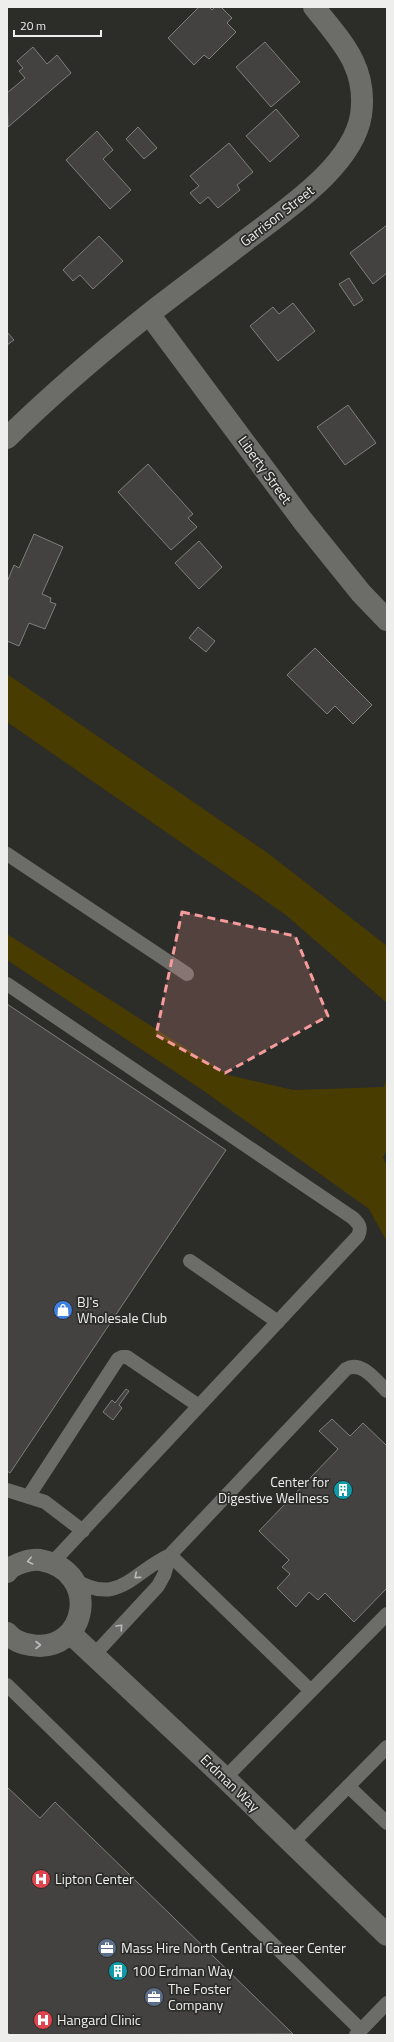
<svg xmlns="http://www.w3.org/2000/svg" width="394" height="2042" viewBox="0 0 394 2042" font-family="'Titillium Web',sans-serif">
<rect width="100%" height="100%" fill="#2c2c29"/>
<path fill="#493c00" d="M7,674L269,854L387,946V1003L286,915L7,722Z
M7,934L228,1075L293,1090L384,1087L387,1076V1150L383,1157L387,1167V1242L369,1209L201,1089L7,960Z"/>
<path fill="#434240" stroke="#7f7f7c" d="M199,7H209L212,10L215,7H221L232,18L227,23L236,32L209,59L204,55L194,65L168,38Z
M265,42L300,82L271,107L236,67Z
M33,47L47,64L57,55L71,73L8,127L7,93L25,78L19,71L23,68L17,61Z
M276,109L299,136L270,162L246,136Z
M138,127L157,148L144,159L126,139Z
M97,131L113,150L103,159L131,190L110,209L66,160Z
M229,143L253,172L237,185L240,190L218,208L208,197L200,204L190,193L199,186L190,176Z
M387,225V273L373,284L350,253Z
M99,236L123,261L93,289L80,275L73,281L63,270Z
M349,278L363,300L354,306L339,284Z
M293,303L315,331L278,361L250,326L273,307L279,314Z
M7,332L14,340L7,345Z
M348,405L376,443L345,465L317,427Z
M148,464L193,514L188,518L197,527L171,550L118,492Z
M34,534L63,547L42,594L51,598L50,602L56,604L45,629L29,623L19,646L7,641V582L14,565L19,568Z
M199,541L222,567L199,589L175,563Z
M198,627L215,641L206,652L189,638Z
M315,648L372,705L353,724L335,706L327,714L287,675Z
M7,1004L226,1150L10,1473L7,1471Z
M126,1389L129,1391L119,1405L122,1408L113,1420L103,1412L112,1400L115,1403Z
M332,1419L350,1436L363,1423L387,1446V1588L354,1622L325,1593L318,1600L309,1592L296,1607L277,1588L290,1574L282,1567L289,1560L259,1531L338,1449L319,1431Z
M7,1787L40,1818L55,1802L293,2034L10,2035L7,2032Z"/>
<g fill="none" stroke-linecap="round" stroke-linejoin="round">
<path stroke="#6c6c69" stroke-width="14" d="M7,854L187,974
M7,984L353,1218C359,1224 362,1227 358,1236L53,1562
M190,1261L278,1322
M7,1490L45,1502L83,1531
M28,1497L118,1359L122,1357H127L199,1406
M170,1555L311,1691
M73,1579C119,1607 131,1573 170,1555L346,1369C362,1360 376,1381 387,1391
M94,1655L158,1586L164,1575L170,1555
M7,1685L361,2030
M225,1778L387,1614
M348,1786L387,1823
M292,1843L387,1747
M356,2035L387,2003"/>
<path stroke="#6c6c69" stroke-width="22" d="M149,314L303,521L361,593L387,620
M7,438C52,394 100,353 149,314C181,289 214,265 246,240C285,210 353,166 361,115C368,67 341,41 314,7
M7,1572C12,1564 31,1559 40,1560C103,1571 87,1655 31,1645C22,1644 13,1640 7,1633
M70,1633L225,1778L387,1935"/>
</g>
<defs><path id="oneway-chevron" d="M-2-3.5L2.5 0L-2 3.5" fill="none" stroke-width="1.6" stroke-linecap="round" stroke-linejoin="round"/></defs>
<g stroke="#babab8">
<use href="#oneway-chevron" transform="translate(30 1561) rotate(167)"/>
<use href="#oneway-chevron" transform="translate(137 1576) rotate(140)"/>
<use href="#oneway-chevron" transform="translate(120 1627) rotate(-47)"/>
<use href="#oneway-chevron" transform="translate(38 1645)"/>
</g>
<path fill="#f59b9b" fill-opacity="0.2" stroke="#f59b9b" stroke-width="3" stroke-dasharray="8 5" stroke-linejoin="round" d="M182,912L295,936L328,1016L225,1073L156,1035Z"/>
<defs>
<g id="shop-disc" transform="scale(1)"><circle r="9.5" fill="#3f7fe0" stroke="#2c2c29"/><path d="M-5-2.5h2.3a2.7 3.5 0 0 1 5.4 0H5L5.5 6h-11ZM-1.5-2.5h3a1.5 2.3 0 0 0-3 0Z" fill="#fff"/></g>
<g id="building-disc" transform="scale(1)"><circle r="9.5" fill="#0f9aa8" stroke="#2c2c29"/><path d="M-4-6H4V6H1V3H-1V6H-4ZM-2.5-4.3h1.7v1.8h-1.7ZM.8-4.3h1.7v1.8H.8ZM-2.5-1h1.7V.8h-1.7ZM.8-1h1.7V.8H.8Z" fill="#fff"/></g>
<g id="hospital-disc" transform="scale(1)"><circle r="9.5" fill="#e0444e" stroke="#2c2c29"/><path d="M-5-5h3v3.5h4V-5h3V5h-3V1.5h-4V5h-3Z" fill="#fff"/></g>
<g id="office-disc" transform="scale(1)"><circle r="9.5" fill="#5c6f8a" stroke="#2c2c29"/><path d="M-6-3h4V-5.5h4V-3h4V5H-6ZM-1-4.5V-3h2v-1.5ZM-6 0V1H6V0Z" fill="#fff"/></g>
</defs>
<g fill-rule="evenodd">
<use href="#shop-disc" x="63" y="1310"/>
<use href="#building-disc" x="343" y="1490"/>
<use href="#hospital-disc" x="41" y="1879"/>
<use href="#office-disc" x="107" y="1948"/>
<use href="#building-disc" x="118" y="1971"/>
<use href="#office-disc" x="154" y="1997"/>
<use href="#hospital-disc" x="43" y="2020"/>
</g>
<g text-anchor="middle" stroke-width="3.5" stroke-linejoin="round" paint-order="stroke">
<g font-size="14" fill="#eeeeec" stroke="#2c2c29">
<text transform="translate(277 216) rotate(-38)" y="5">Garrison Street</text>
<text transform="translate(265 470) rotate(54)" y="5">Liberty Street</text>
<text transform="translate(230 1783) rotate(44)" y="5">Erdman Way</text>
</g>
<g font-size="14" fill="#eeeeec" stroke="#2c2c29" text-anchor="start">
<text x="77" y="1307">BJ's<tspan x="77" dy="16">Wholesale Club</tspan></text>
<text x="329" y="1487" text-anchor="end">Center for<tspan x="329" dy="16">Digestive Wellness</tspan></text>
<text x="55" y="1884">Lipton Center</text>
<text x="121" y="1953">Mass Hire North Central Career Center</text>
<text x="132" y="1976">100 Erdman Way</text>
<text x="168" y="1994">The Foster<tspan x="168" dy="16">Company</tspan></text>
<text x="57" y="2025">Hangard Clinic</text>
</g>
</g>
<rect width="394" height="2042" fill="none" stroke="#eeeeec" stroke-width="16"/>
<path d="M14 30v6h87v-6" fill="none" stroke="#eeeeec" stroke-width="2"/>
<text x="20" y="30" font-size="12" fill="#eeeeec" stroke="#2c2c29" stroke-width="3" paint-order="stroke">20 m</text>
</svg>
